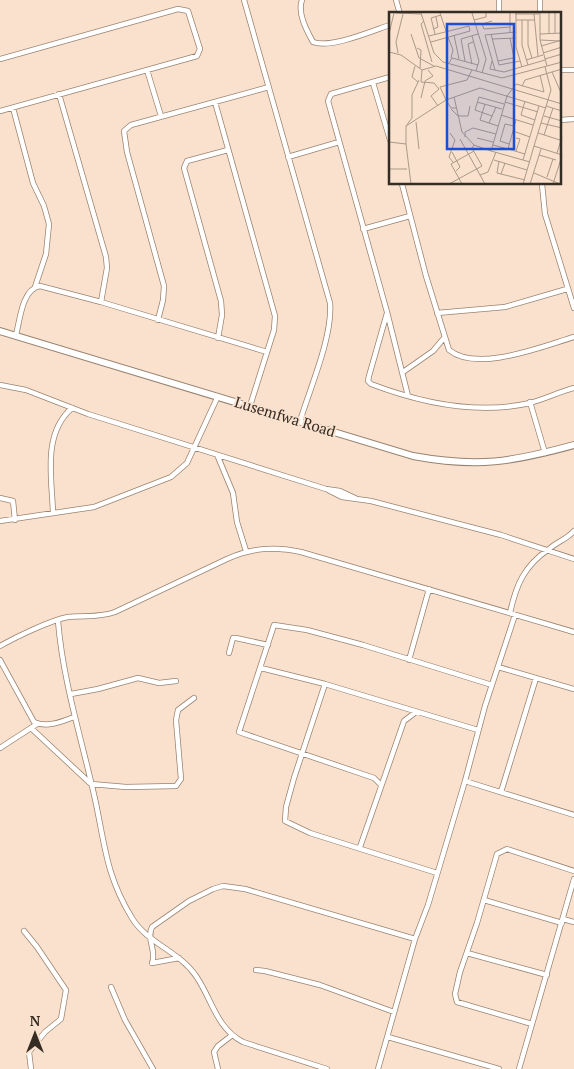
<svg xmlns="http://www.w3.org/2000/svg" width="574" height="1069" viewBox="0 0 574 1069" font-family="'PT Serif',serif">
<rect width="100%" height="100%" fill="#f9e1cd"/>
<g fill="none" stroke-linecap="round" stroke-linejoin="round">
<g stroke="#998370" stroke-width="6">
<path id="street" d="M244,0L330,303C333,336 310,388 300,421
M302,0C297,13 307,31 313,42C330,49 372,31 390,25
M396,0L400,14
M499,0V14
M540,14V0
M0,59L178,9L188,11L200,49L197,56L0,111
M147,70L161,116
M560,70H574
M390,77L331,94L328,101L387,312L408,396
M373,83L390,140
M59,94L106,257L107,268L101,302
M215,102L275,316L274,330L250,406
M13,108L33,183L44,206L49,224L46,254L35,287
M560,120L574,119
M288,157L339,142
M402,184L426,276L449,350C477,373 543,346 574,337
M542,184L545,214L574,308
M363,229L410,216
M387,313L369,376L368,381L371,384C421,403 477,415 530,403C545,399 559,392 574,388
M437,313L505,307L567,289
M158,320L163,300L164,286L127,152L124,131L131,125L269,87
M16,335C20,320 22,289 40,286L101,302L267,352
M218,338L222,315L221,301L184,168L187,161L228,150
M403,372L433,351L444,338
M0,385L26,390L88,414L326,489L340,491L357,499
M530,402L545,453
M218,457L233,493L237,522L246,551
M328,490L342,497L371,501L501,535L574,559
M0,498L13,501L15,520
M53,513C52,478 42,434 72,408
M0,521L94,507L171,477L187,463L218,396
M510,613C516,585 524,566 549,549C557,542 567,539 574,531
M58,621C63,682 82,740 95,799C105,845 106,876 132,918C147,943 179,951 196,976C212,999 216,1028 243,1042L327,1069
M0,646C16,637 51,620 68,617C85,615 99,618 115,612L227,559C252,548 274,546 301,552L574,632
M229,653L233,638H236L268,645
M0,660L34,722C47,728 61,722 74,717
M409,660L429,589
M498,667L574,689
M261,668L325,684L478,730
M325,684L294,778L286,807L285,821L310,833L437,873
M71,694L98,689L138,678L159,683L176,681
M31,728L91,784L126,787L176,786L181,779L176,720L178,710L194,698
M0,748L37,724
M465,781L574,815
M381,785L374,778L239,732L274,625L307,630L363,645L492,685
M501,792L536,678
M360,847L404,721L416,712
M484,900L562,923
M563,919L574,922
M24,931L37,947L66,990L61,1019L45,1032L29,1052L31,1069
M467,953L547,975
M179,958L152,963C157,951 146,939 152,927L189,901L213,889L223,886L245,889L415,939
M256,970L265,971L320,985L394,1012
M111,987L125,1020L153,1069
M532,1024L457,1002L455,994L460,972L477,923L497,854L507,849L574,871
M388,1037L499,1069
M218,1069L214,1052L218,1046L231,1036
M378,1069L415,939L428,905L465,781L485,706L515,615
M519,1069L574,879"/>
</g>
<g stroke="#998370" stroke-width="8">
<path id="secondary" d="M0,331L413,456C478,468 512,462 574,445"/>
</g>
<use href="#street" stroke="#fff" stroke-width="4.5"/>
<use href="#secondary" stroke="#fff" stroke-width="6"/>
</g>
<g text-anchor="middle" stroke-width="4" stroke-linejoin="round" paint-order="stroke">
<g font-size="15" fill="#352c24" stroke="#f9e1cd">
<text transform="translate(285 417) rotate(17)" y="5">Lusemfwa Road</text>
</g>
</g>
<g transform="translate(389 12)">
<rect width="172" height="172" fill="#f9e1cd"/>
<path fill="none" stroke="#ab9989" stroke-width="1" d="M7,1L32,2M32,1L45,41L54,50L113,66L173,50M51,1L57,19M83,1L97,47L93,61M121,1V20M127,1V35L133,55M151,1V28L158,54M160,1V22M166,1V21M126,2H150M145,2L149,44M85,8L97,5V1M127,8H145M133,8V33L139,53M139,8V33L143,46M35,9L32,12L43,50M103,9L93,12L95,17L121,15M44,17L49,15L47,5M0,22L5,1M22,22L30,46L45,54M46,22L42,6L52,3M102,22L110,53L131,49M151,22L173,21M65,23L70,47M40,24L80,14L81,19L42,30M83,24L90,49L87,59M59,25L64,38L62,46M121,26L126,51M103,27L127,26M151,28L171,29M152,34L173,28M28,36L32,38L31,57M0,40L12,43L33,58L47,54L173,92M9,41L7,30L14,2M154,41L173,35M156,47L173,42M137,48L154,43M76,49L72,27L89,22M103,49L101,57L115,60L156,48M109,49L124,46M60,51L63,46L89,53M83,52L79,32L84,30M26,54L23,65L29,70M156,55L162,78L145,134L173,143M33,58L32,70L45,71L50,77L42,84L49,94M83,58L78,68L51,75L57,88L91,76L157,96M106,58L96,23L127,20M163,60L173,83M133,74L136,68L173,57M118,84L102,139L141,150M118,84L127,72L155,80L151,63M65,85L73,120L85,133L102,139M32,86L36,69L44,64L39,58M136,89L132,103L146,108M88,90L113,97M116,90L149,100M96,92L91,108L109,114M157,94L173,99M62,97L69,104H79L81,94M112,103L144,113M103,104L86,98L90,85L115,92M155,104L173,109M27,110L30,137M100,111L107,95M152,111L173,116M17,114L23,106V83L30,68M124,119L141,125M61,121L66,128L60,145L64,150M149,121L171,128M155,123L164,96M76,125V120L84,116L107,122M88,126L104,130M71,127L96,172M0,130L17,132L22,172M17,132V114L57,88L62,96H67M120,132L111,129L112,126L116,112L125,114M104,133L119,137L127,108M119,137L136,142M127,139L131,127L127,126M63,140L71,155L67,159M168,141L173,125M150,143L167,148M105,148L138,158M134,148L150,94M110,149L108,161L112,162L116,151M0,157H18M145,161L171,172M112,162L136,168M91,163L99,160L107,140M158,165L164,147M60,172L93,154L83,136L85,133M73,172L62,152L85,139M134,172L145,134M141,172L152,137M164,172L173,144"/>
<path fill="#1d4ed8" fill-opacity="0.15" stroke="#1d4ed8" stroke-width="2.5" d="M58,12H125V137H58Z"/>
<rect width="172" height="172" fill="none" stroke="#352c24" stroke-width="2.5"/>
</g>
<g transform="translate(35 1034)" stroke="#f9e1cd" stroke-width="4" paint-order="stroke">
<path d="M0-4L9 19L0 12L-9 19Z" fill="#352c24"/>
<text y="-8" font-size="14" font-weight="bold" text-anchor="middle" fill="#352c24">N</text>
</g>
</svg>
